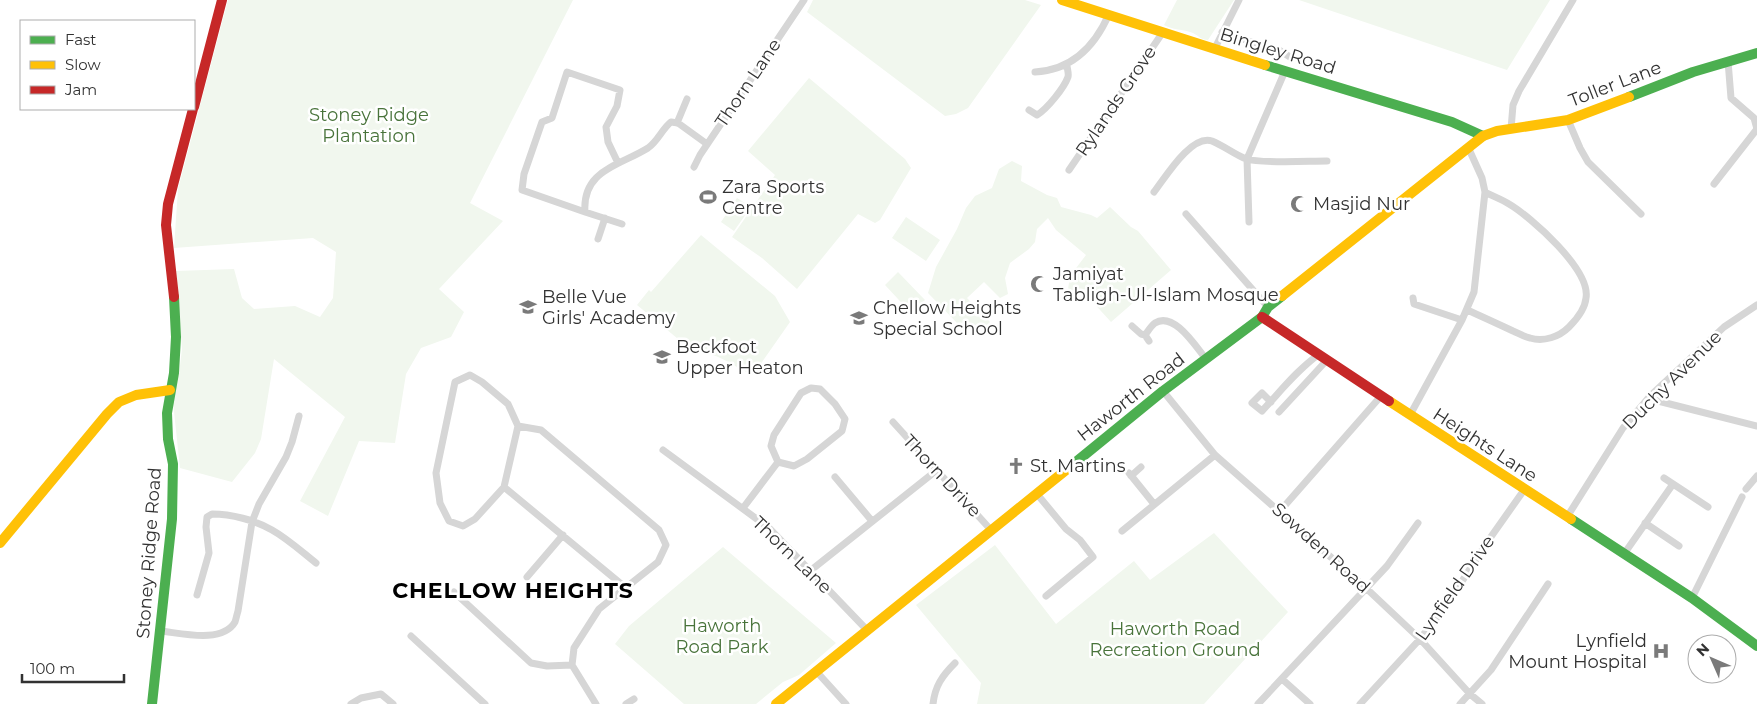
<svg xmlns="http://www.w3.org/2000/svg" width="1757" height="704" viewBox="0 0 1757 704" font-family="Montserrat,sans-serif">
<rect width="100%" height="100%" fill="#fff"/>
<path fill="#f1f7ee" d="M228,0H573L470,203L503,221L439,289L464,312L451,337L421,348L406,374L395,443L359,441L328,516L300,501L345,417L274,359L261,439L255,453L232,482L180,468L173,402L175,385L179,374L182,349L176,271L234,269L242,298L254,309L295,306L320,317L333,298L336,252L313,238L174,248L178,189Z
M813,0H1025L1041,5L968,108L956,114L945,116L807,12Z
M1177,0H1234L1208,40C1201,40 1199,36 1193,33C1183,29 1172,30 1164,25Z
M1299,0H1550L1507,70Z
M809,78L905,159L911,168L880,220L875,223L858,214L797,289L762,258L732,237L775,175L748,151Z
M1012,161L1022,166L1021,181L1047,195L1057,198L1061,207L1091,215L1097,218L1110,207L1131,227L1138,231L1171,270L1111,322L1090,299L1086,288L1075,298L1067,296L1070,276L1086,255L1056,230L1048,218L1037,229L1035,242L1029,249L1010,263L1005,278L1008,294L1000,298L984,282L967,298L990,322L983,329L968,322L957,323L928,293L936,267L957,229L966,208L975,196L992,188L999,169Z
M737,198L751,207L734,231L721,222Z
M906,217L940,240L926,261L892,238Z
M701,235L775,296L790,322L753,375C733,367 717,351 695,353L637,305L649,290L651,292Z
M898,272L925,300L911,313L885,285Z
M1214,533L1288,612L1204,704H977L981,683L916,605L995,545L1056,624L1134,561L1150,580Z
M723,547L836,643L799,675L783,682L756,704H684L615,644L629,626Z"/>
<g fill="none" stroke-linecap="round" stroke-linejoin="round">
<path stroke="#d6d6d6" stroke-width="7" d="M1222,32L1266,47L1279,50L1290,57
M1215,48L1239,0
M1035,72C1072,70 1095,46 1109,14
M1029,110L1037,115C1047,109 1064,88 1068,77C1069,73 1067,69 1067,65
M1568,120L1580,148L1588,162L1641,214
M677,123L687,99
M1511,129L1513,105L1519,91L1573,0
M694,167L700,155L804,0
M1069,170L1163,32
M1714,184L1757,129L1754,118L1731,98L1728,61
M1154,192C1165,178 1191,134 1212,141C1224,146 1234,154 1246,159C1263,164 1308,161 1327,161
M585,212L522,190L524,174L542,122L552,118L567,72L620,90L617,106L606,127L608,142L618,163
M1186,214L1268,307
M1249,222L1247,159L1285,71
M622,224L585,212C582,170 619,166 648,148C658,141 662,129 671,122L678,123L707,144
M598,239L605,218
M1413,298L1414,304L1462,320
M1467,310C1483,317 1498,324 1513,331C1518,333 1524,337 1530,338C1544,342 1559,337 1569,327C1576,320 1585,309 1586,298C1591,270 1531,217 1509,204C1501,199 1492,196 1485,192
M1132,326L1141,334L1145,335C1148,331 1151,326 1155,323C1174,311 1196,347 1206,359
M1145,335L1149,341
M470,375L482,382L508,404L518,426L504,487L475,519L463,526L449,521L440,503L436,473L455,382Z
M1163,391L1215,455L1367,589L1420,639L1470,694L1482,704
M1650,396L1654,400L1757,426
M1271,402L1262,393L1252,403L1262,411C1280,392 1296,371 1318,355
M1279,412L1327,360
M1410,415L1462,320L1474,292L1485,192L1482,178L1468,147
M893,422L991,530
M518,426L541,430L659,530L666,545L658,562L599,609L574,648L572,665L596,704
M663,450L769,528L867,630
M1129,473L1154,504
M1131,476L1141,467
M835,477L872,521
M1664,478L1708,507
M504,487L626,588
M1746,489L1757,476
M1037,494L1066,529L1080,540L1093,557L1046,596
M743,508L778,462L771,446L774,435L801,393L811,388L820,389L835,404L845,419L842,431L807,459L794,466L778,462
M1280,511L1381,396
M1567,517L1623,428L1650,396L1724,327L1757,305
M1645,523L1679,546
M1122,531L1215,455
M1624,554L1673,484
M810,571L937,470
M527,577L563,535
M454,592L531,663L547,666L572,665
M197,595L209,553L206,527L207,517L212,514C231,514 255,520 272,530C288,539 302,552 316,563
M1692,598L1742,497
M160,631C181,633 222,644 235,622C236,619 237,614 238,611L252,522L259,504L286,457L292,442L299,416
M411,636L485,704
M816,671L846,704
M1282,679L1310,704
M351,704L361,698L381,694L393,704
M626,704L634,699
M933,704C935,686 942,676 955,663
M1258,704L1387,566L1418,523
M1360,704L1420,639L1446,606L1488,541L1524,490
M1460,704L1491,670L1548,584"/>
<path stroke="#4caf50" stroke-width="10" d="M1265,65L1452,122L1483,136
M1629,97L1693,72L1757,53
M1071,466L1163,391L1262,317L1268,307L1282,296
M1571,519L1692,598L1757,646
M152,704L172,519L173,464L168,439L167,413L174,373L176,337L174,297"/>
<path stroke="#ffc107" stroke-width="10" d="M1062,0L1265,65
M1282,296L1483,136L1497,131L1568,120L1629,97
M1389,401L1571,519
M0,543L107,414L119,402L136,395L170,390
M776,704L1071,466"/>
<path stroke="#c62828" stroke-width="10" d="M194,107L222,0
M174,297L166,225L168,204L193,109
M1262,317L1389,401"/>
</g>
<defs>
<g id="stadium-bare" transform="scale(1.35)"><path d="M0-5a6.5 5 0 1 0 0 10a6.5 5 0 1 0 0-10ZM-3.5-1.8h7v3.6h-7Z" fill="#7a7a7a" stroke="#fff" stroke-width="2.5" paint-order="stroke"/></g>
<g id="mosque-bare" transform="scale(1.35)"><path d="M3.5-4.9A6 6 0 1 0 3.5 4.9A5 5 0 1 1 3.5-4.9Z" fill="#7a7a7a" stroke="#fff" stroke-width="2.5" paint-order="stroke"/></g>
<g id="school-bare" transform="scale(1.35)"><path d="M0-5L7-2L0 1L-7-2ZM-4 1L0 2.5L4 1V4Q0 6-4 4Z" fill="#7a7a7a" stroke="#fff" stroke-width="2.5" paint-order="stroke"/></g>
<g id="church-bare" transform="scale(1.35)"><path d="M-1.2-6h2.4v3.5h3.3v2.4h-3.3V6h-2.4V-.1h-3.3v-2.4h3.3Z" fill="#7a7a7a" stroke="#fff" stroke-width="2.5" paint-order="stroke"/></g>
<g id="hospital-bare" transform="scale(1.35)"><path d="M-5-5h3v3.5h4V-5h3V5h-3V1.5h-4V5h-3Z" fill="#7a7a7a" stroke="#fff" stroke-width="2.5" paint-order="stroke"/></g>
</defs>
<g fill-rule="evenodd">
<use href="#stadium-bare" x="708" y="197"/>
<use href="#mosque-bare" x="1299" y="204"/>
<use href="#mosque-bare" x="1039" y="284"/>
<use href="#school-bare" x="528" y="307"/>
<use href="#school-bare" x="859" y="318"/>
<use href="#school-bare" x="662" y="357"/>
<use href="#church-bare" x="1016" y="466"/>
<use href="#hospital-bare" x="1661" y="651"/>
</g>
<g text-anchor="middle" stroke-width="5" stroke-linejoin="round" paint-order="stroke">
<g font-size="18" fill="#323232" stroke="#fff">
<text transform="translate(1278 51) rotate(17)" y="6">Bingley Road</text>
<text transform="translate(748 83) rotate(-56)" y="6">Thorn Lane</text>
<text transform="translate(1615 84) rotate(-21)" y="6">Toller Lane</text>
<text transform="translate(1116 101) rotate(-56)" y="6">Rylands Grove</text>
<text transform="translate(1672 380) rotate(-45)" y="6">Duchy Avenue</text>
<text transform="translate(1131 397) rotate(-38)" y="6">Haworth Road</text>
<text transform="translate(1485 445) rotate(33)" y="6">Heights Lane</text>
<text transform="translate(942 476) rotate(47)" y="6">Thorn Drive</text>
<text transform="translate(1321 548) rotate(42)" y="6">Sowden Road</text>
<text transform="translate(149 553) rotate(-86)" y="6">Stoney Ridge Road</text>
<text transform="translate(792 555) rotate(44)" y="6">Thorn Lane</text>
<text transform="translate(1455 588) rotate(-55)" y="6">Lynfield Drive</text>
</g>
<g font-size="18" fill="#48733a" stroke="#fff">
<text x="369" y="121">Stoney Ridge<tspan x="369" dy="21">Plantation</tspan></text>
<text x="722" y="632">Haworth<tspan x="722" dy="21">Road Park</tspan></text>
<text x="1175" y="635">Haworth Road<tspan x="1175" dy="21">Recreation Ground</tspan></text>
</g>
<g font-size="18" fill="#323232" stroke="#fff" text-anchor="start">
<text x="722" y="193">Zara Sports<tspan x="722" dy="21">Centre</tspan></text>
<text x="1313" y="210">Masjid Nur</text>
<text x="1053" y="280">Jamiyat<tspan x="1053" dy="21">Tabligh-Ul-Islam Mosque</tspan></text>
<text x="542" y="303">Belle Vue<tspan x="542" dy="21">Girls' Academy</tspan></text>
<text x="873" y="314">Chellow Heights<tspan x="873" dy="21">Special School</tspan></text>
<text x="676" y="353">Beckfoot<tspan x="676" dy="21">Upper Heaton</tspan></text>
<text x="1030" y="472">St. Martins</text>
<text x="1647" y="647" text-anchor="end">Lynfield<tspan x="1647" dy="21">Mount Hospital</tspan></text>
</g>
<g font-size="22" font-weight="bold" letter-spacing="1" fill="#000" stroke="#fff">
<text x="513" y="598">CHELLOW HEIGHTS</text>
</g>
</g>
<rect x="20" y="20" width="175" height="90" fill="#ffffff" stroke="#adadad"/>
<rect x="30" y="36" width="25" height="8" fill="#4caf50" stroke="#adadad"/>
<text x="65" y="45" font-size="15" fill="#323232">Fast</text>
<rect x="30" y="61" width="25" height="8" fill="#ffc107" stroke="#adadad"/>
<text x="65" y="70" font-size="15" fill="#323232">Slow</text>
<rect x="30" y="86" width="25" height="8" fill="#c62828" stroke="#adadad"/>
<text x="65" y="95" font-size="15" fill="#323232">Jam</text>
<g transform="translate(1712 659) rotate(315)"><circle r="24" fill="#ffffff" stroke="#adadad"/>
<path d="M0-4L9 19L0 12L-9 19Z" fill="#7a7a7a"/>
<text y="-8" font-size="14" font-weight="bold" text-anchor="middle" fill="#323232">N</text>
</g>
<path d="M22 674v8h102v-8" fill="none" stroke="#323232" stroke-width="2.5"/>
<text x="30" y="674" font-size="15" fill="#323232" stroke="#ffffff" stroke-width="4" paint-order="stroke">100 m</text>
</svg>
